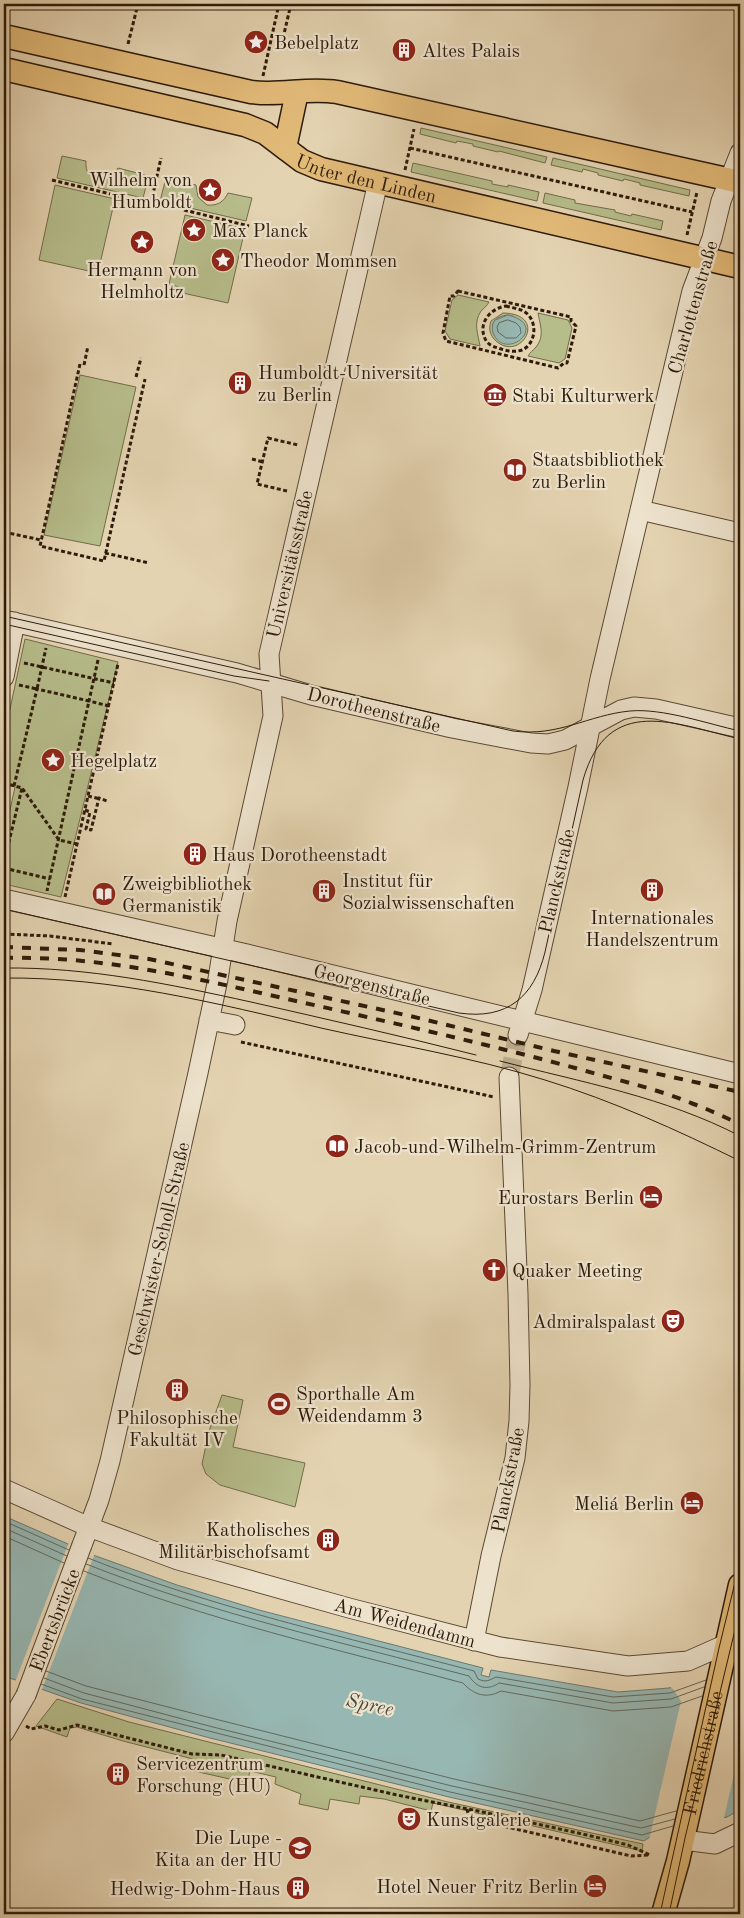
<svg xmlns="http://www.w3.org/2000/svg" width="744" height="1918" viewBox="0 0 744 1918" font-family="'Old Standard TT',serif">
<rect width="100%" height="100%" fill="#e4d3b1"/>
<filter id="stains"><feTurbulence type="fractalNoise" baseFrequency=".004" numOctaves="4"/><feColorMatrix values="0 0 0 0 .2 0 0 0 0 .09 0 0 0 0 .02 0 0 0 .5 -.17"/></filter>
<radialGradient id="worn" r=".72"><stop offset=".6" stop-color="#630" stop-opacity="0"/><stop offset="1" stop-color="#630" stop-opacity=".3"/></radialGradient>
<path fill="#b6bc8a" stroke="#726c4a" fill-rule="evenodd" d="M421,128L547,157L545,163L499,151L498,152L473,146V144L457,141L456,143L420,134Z
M62,156L86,161C85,172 90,178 100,181L111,178L118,168L145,175L148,179L143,198L57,178Z
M553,158L690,190L689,196L640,185V183L624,179L623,181L598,175V173L583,169L582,172L551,165Z
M413,163L492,181V184L508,187V185L539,192L537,201L411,172Z
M169,180L196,185L198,197L207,205C217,206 224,202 228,193L252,198L246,221L160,201L165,182Z
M55,185L115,199L99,268L90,266L89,271L39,260Z
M545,193L575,200V203L615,210V212L631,216L632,214L663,221L661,230L543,203Z
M185,215L245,229L228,303L178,292L179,287L169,284Z
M458,295L489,302C487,306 484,308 481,311C473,323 478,334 480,346L450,339L445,331L452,300Z
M503,313C551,314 519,366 494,339C489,333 489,327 491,321ZM508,315L513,316L508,344C490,338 485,317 508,315Z
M538,313L568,320L572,328L565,359L559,363L528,356C530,352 533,351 536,347C545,336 540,325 538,313Z
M80,375L136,387L100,546L44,535Z
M25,639L118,662L61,897L4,884V851L8,835L5,833L15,787L4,783V737Z
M222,1395L243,1400L233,1447L305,1463L295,1507L220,1485L206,1474L202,1464L209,1431Z
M57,1699L129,1722L448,1802L643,1844L642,1851L433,1803L431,1811L384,1799L360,1796L359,1804L330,1799L328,1810L299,1804L301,1794L275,1784L276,1777L250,1771L247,1783L190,1770L193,1759L123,1741L77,1727L70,1728L67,1737L36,1726Z"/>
<path fill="#97b7b2" stroke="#6d796f" d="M508,315C550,325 507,361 494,335C491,329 492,324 495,320Z
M4,1516L93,1555L177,1585L259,1610L483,1668L481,1675L489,1677L491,1670L618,1692L669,1688L740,1662V1810L727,1817L650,1837L644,1841L449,1797L210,1738L81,1703L4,1676Z"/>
<path fill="#e4d3b1" d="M69,1542L95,1553L41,1692L15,1682Z
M740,1659V1748L724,1818H727L726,1820L649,1840L681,1701L673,1689L669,1686Z"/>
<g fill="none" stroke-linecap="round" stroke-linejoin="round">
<path stroke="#62695e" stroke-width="1" d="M508,320L516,323L520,327L521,333L516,338H506L498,332L497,327L499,323Z
M4,1521L69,1550
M4,1528L67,1556
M4,1536L64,1563
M88,1558C213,1608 345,1637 474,1671L478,1679C487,1683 489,1680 496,1677L613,1697L670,1693L706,1680
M86,1564C210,1613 340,1642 469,1676C477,1688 487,1691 499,1683L613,1703L671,1699L704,1687
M84,1571C206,1620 336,1649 463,1683C474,1695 486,1699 501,1691L613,1711L671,1707L702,1696
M46,1671L86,1686L215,1719L454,1779L640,1821L676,1811
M44,1678L84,1693L213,1727L452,1786L641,1828L675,1819
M41,1684L82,1699L450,1792L642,1835L673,1826"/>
<path stroke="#bfae90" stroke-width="19" stroke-dasharray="19 9" stroke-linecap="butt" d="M509,1077L518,1035"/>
<g stroke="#5b4934" stroke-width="21">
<path id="minor" d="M640,510L740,533
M4,620L237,673L311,695L452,728L531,743L548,744L565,740L621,710L634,707L656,709L740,728
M4,677L15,622
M4,899L247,954L740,1074
M209,1020L235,1025
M518,1035L532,990L578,787L600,679L692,291L712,238L721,201L740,153
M4,1489L89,1527L178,1560L349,1608L500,1647L628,1666L688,1661L740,1638
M82,1545L99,1500L110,1461L198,1073L218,979L227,921L273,716L269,654L378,182
M474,1641L491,1556L515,1458L519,1421L520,1385L518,1294L509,1077
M4,1733L26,1695
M683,1840L715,1844L740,1832"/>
</g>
<g stroke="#2d1b0a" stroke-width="25">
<g id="major">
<path d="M4,36L251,92C281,96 308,87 337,92L740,182"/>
<path id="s1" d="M4,69L245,125L265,133L302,161L321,169L740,267"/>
<path d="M285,148L297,92"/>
<path id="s2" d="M663,1914L678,1861L740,1585"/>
</g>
</g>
<path stroke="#2d1b0a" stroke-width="3" stroke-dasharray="4 2.5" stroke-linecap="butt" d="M128,44L138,4
M280,51L291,4
M263,76L279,4
M410,148L692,212
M405,170L414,129
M52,180L119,196
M151,203L161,158
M184,210L249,226
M687,235L697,192
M736,246L740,229
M134,280L135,277
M458,291L571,317V321L576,326L567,363H564L558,368L446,341L443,333L450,296H454Z
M506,306C512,308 519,308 525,312C537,320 537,341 524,349C517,353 506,351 498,348C491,346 486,343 484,336C479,321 492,308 506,306Z
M80,364L40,546L104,561L145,379
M84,365L88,346
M136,377L141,358
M252,459L263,462
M287,491L257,484L268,438L298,445
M4,532L41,540
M105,553L149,563
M98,660L89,701L109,706
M24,663L114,683
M19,685L37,689L46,648
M4,783L22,788L59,840L77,844
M14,786L37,689L89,701L47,891
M88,796L100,799
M85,810L90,812L86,829L91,830L99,798L107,801
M4,862L22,788
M4,868L50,879
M65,897L118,664
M4,934L50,936L113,944
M241,1042L494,1097
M26,1726L31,1729L45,1726L59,1730L77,1725L192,1754L221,1755L397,1795L478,1811L587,1835L628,1845L650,1855
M467,1809L469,1818L631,1856L649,1855"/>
<use href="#minor" stroke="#ede2cc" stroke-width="19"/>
<use href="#major" stroke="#e2ba78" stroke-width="22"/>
<path stroke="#2d1b0a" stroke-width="1" d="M4,616L513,731C559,737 588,715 630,711C663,708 708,724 740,731
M4,624L234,676L269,681
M4,909L459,1013C507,1020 534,997 545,952L583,780C608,693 675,724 740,739
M4,968C88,967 169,984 251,1002C326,1019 401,1036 476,1055
M4,978C112,977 216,1003 321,1028C396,1045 472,1057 545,1080C613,1101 677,1130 740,1161
M500,1061C581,1082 665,1097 740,1136
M660,1914L719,1648L740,1562
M669,1914L685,1838L740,1609"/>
<path stroke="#2d1b0a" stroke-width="4" stroke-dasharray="9 9" stroke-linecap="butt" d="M4,947L80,950L149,959L410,1016L554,1051L740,1092
M4,958C112,955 218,984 323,1007C411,1027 499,1047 586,1071C621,1081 657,1089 691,1103C708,1109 724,1117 740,1124"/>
<g stroke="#5b4934" stroke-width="21" stroke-linecap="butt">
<path id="minor-bridge" d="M26,1695L82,1545"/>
</g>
<use href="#minor-bridge" stroke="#ede2cc" stroke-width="19"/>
</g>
<defs>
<g id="sight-disc" transform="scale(1.25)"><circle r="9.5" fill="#8f2418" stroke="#ede2cc"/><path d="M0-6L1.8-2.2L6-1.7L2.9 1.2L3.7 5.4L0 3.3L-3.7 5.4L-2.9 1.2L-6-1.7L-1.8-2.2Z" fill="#fff"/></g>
<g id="building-disc" transform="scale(1.25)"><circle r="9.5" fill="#8f2418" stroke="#ede2cc"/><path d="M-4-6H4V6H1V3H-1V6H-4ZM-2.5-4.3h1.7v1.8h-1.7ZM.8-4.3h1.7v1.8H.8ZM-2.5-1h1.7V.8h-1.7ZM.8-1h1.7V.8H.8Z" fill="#fff"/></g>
<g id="museum-disc" transform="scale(1.25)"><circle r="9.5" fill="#8f2418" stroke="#ede2cc"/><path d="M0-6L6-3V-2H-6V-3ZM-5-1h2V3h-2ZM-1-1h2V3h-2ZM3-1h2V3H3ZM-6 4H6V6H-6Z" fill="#fff"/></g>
<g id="library-disc" transform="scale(1.25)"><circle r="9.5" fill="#8f2418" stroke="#ede2cc"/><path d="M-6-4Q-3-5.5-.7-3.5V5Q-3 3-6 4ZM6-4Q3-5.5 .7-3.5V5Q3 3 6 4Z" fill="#fff"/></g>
<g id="hotel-disc" transform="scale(1.25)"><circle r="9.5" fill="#8f2418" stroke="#ede2cc"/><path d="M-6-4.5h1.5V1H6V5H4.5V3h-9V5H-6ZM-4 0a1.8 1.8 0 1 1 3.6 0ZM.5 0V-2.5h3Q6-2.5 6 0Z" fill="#fff"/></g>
<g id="church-disc" transform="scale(1.25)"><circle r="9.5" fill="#8f2418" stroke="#ede2cc"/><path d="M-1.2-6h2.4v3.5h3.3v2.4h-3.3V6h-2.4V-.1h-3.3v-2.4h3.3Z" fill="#fff"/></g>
<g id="theatre-disc" transform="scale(1.25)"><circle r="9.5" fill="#8f2418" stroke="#ede2cc"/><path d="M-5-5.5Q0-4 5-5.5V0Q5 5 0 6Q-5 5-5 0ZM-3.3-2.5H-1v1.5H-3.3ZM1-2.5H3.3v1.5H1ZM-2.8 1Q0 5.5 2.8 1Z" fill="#fff"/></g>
<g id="stadium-disc" transform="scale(1.25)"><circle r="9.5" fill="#8f2418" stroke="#ede2cc"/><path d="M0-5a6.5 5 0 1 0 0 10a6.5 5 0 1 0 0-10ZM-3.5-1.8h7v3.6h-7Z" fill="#fff"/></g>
<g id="school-disc" transform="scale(1.25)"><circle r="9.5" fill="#8f2418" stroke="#ede2cc"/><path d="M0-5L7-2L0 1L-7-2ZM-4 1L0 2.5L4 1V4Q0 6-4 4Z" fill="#fff"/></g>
</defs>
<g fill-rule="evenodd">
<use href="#sight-disc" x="256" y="42"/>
<use href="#building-disc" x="404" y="50"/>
<use href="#sight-disc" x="210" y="190"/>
<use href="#sight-disc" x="194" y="230"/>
<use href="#sight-disc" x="142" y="242"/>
<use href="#sight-disc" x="223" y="260"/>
<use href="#building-disc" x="240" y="383"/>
<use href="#museum-disc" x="495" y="395"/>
<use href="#library-disc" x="515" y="470"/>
<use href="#sight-disc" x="53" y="760"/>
<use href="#building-disc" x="195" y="854"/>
<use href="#building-disc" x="652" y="890"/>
<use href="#building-disc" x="324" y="891"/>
<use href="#library-disc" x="104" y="894"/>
<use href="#library-disc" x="337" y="1146"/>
<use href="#hotel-disc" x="651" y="1197"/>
<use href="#church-disc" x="494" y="1270"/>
<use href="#theatre-disc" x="673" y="1321"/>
<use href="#building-disc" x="177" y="1390"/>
<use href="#stadium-disc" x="279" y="1404"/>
<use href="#hotel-disc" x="692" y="1503"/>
<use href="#building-disc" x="328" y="1540"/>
<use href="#building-disc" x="118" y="1774"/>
<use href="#theatre-disc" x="409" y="1819"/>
<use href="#school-disc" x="300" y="1848"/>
<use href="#hotel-disc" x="595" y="1886"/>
<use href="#building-disc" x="298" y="1888"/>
</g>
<g text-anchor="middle" stroke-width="4.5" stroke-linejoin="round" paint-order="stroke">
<g font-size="19" fill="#2d1b0a" stroke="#ede2cc" text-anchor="start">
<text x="274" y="49">Bebelplatz</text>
<text x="422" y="57">Altes Palais</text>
<text x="192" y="186" text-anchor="end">Wilhelm von<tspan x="192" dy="22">Humboldt</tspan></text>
<text x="212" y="237">Max Planck</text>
<text x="240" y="267">Theodor Mommsen</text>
<text x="142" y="276" text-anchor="middle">Hermann von<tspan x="142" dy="22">Helmholtz</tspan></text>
<text x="258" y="379">Humboldt-Universität<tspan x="258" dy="22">zu Berlin</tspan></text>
<text x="512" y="402">Stabi Kulturwerk</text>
<text x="532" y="466">Staatsbibliothek<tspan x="532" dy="22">zu Berlin</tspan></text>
<text x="70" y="767">Hegelplatz</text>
<text x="212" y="861">Haus Dorotheenstadt</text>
<text x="342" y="887">Institut für<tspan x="342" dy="22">Sozialwissenschaften</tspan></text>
<text x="122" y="890">Zweigbibliothek<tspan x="122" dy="22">Germanistik</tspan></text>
<text x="652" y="924" text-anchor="middle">Internationales<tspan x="652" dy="22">Handelszentrum</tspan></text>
<text x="354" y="1153">Jacob-und-Wilhelm-Grimm-Zentrum</text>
<text x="634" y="1204" text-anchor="end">Eurostars Berlin</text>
<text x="512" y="1277">Quaker Meeting</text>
<text x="656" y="1328" text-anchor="end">Admiralspalast</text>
<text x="296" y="1400">Sporthalle Am<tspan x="296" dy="22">Weidendamm 3</tspan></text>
<text x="177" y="1424" text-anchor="middle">Philosophische<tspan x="177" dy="22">Fakultät IV</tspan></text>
<text x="674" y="1510" text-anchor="end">Meliá Berlin</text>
<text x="310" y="1536" text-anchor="end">Katholisches<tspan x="310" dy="22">Militärbischofsamt</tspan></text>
<text x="136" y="1770">Servicezentrum<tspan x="136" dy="22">Forschung (HU)</tspan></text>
<text x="426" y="1826">Kunstgalerie</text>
<text x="282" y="1844" text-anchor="end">Die Lupe -<tspan x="282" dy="22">Kita an der HU</tspan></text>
<text x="578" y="1893" text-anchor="end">Hotel Neuer Fritz Berlin</text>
<text x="280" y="1895" text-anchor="end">Hedwig-Dohm-Haus</text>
</g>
<g font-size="19" fill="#2d1b0a" stroke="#ede2cc">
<text dy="7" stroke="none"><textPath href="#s1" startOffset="382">Unter den Linden</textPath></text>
<text transform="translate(692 307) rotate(-74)" y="7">Charlottenstraße</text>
<text transform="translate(289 564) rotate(-77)" y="7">Universitätsstraße</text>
<text transform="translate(374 709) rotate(14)" y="7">Dorotheenstraße</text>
<text transform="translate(556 881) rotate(-77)" y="7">Planckstraße</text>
<text transform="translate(372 984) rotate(14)" y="7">Georgenstraße</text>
<text transform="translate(158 1249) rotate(-77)" y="7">Geschwister-Scholl-Straße</text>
<text transform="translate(507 1480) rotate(-79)" y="7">Planckstraße</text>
<text transform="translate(54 1620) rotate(-69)" y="7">Ebertsbrücke</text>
<text transform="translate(405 1622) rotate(15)" y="7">Am Weidendamm</text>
<text dy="7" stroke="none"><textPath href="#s2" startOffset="166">Friedrichstraße</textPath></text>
</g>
<g font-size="20" font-style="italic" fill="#4d4a3c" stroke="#ede2cc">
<text transform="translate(370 1704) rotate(12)" y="7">Spree</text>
</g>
</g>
<rect width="744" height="1918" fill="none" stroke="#e4d3b1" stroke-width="20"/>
<rect x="5" y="5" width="734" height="1908" fill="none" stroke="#2d1b0a" stroke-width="2.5"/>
<rect x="10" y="10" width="724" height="1898" fill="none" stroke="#2d1b0a"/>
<rect width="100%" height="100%" filter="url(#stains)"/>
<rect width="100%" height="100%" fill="url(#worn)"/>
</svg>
